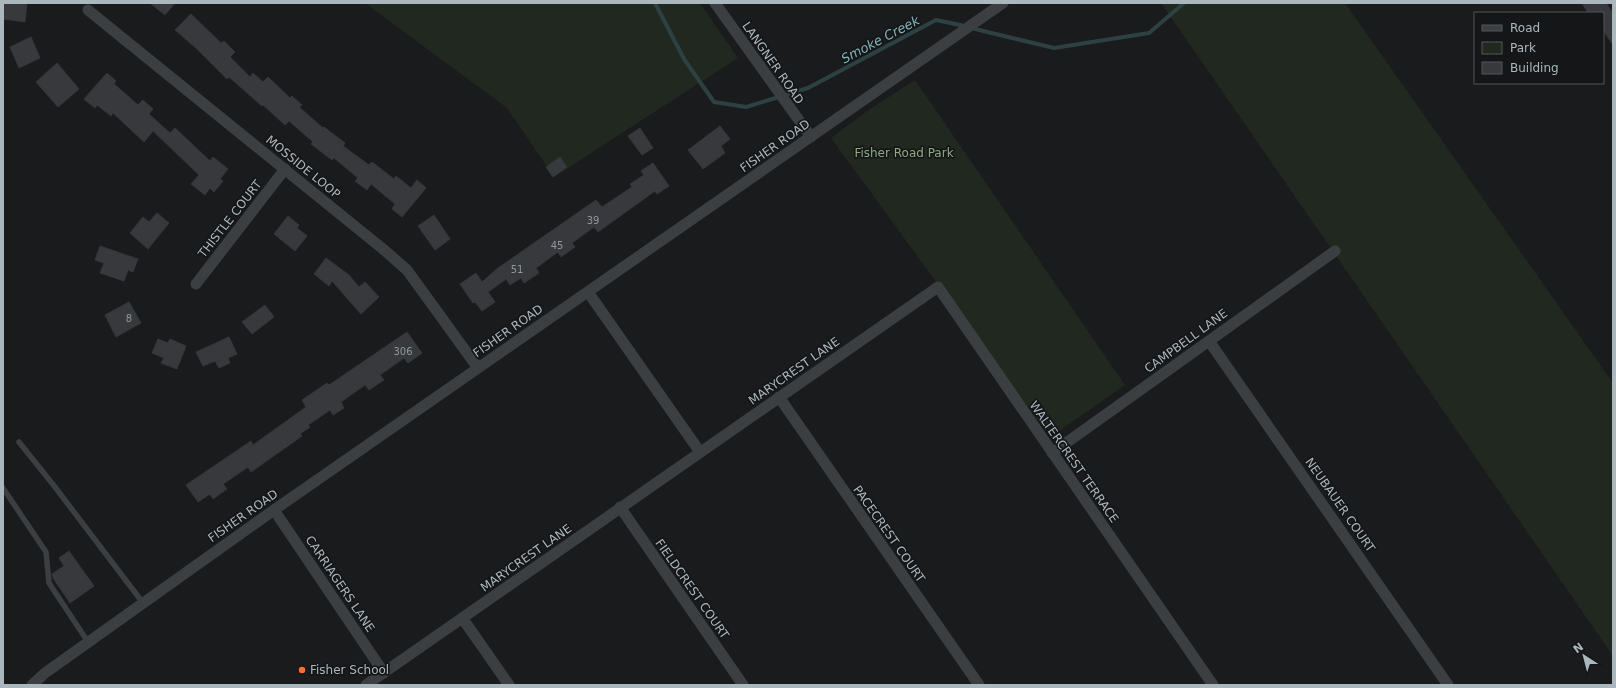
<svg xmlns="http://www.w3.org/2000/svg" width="1616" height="688" viewBox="0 0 1616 688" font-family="'DejaVu Sans',sans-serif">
<rect width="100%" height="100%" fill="#1a1b1d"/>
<path fill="#21281f" d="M365,3H700L738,58L554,177L507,108Z
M1161,3H1345L1613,383V656Z
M915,80L1125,385L1058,432L1045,431L831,138L870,109Z"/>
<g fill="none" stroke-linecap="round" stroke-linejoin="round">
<path stroke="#2e4142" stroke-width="4" d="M655,3L684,59L714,102L746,107L808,88L936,20L965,26
M971,28L1054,48L1149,33L1184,3"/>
</g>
<path fill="#37393c" stroke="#343639" d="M3,3H27L25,22L3,19Z
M150,3H175L165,15Z
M1582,3H1606L1613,13V45L1603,30V13H1588Z
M191,14L221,43L224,41L235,52L230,57L250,77L253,73L263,82L268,77L290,98L292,96L302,105L299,107L323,128L324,127L345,143L343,146L369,165L372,162L394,179L396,176L411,188L417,180L426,188L402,217L392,209L395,204L371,184L367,190L355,181L358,178L334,158L332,160L311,144L313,142L289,121L285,125L263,105L262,106L229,77L227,79L196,48L175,30Z
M31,37L40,58L19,68L10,47Z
M57,63L79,89L58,107L36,82Z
M107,73L116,81L114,84L138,105L143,100L153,109L149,114L170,133L175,128L210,161L213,157L228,169L220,179L223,181L214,192L210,188L205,195L191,184L199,175L153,131L144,142L113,113L111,116L97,105L95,108L84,99Z
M720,126L730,139L721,146L725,153L703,169L688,150Z
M640,128L653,148L642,155L628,136Z
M560,157L567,167L553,177L546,167Z
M653,163L669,186L657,194L655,191L598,232L594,227L572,243L575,247L561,257L558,252L536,268L539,273L524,283L521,278L510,285L506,279L488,292L495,302L482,311L475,302L473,303L460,284L476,273L482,282L498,268L596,200L602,207L632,187L630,184L644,175L641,171Z
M157,213L169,223L148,249L130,233L143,217L149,222Z
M434,215L450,239L435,250L418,226Z
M288,216L299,225L297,228L307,236L295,251L274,234Z
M100,246L138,259L133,272L128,270L124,281L100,273L104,263L95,260Z
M326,258L349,275L359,287L365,282L379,297L361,314L332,281L329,286L314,274Z
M129,302L141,323L116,337L105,315Z
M265,305L274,317L252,334L242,322Z
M407,332L422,353L408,363L404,358L380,375L384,380L369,390L365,385L341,402L344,408L333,415L330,410L308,425L310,427L300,434L302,436L251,472L248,467L223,484L227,489L213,499L210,494L198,502L186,485L251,441L253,445L306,407L302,400L327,383L329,385Z
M229,337L237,354L228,358L230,363L219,368L215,361L203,366L196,352Z
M158,339L168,343L170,339L186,346L177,369L161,363L164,358L152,353Z
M69,551L94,586L70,603L53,578L52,574L64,566L59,558Z"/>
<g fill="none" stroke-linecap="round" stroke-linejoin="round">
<path stroke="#3b3f42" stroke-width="5.5" d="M19,442L55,487L143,603
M3,488L46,552L49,583L88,642"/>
<path stroke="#3b3f42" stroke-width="11" d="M715,3L811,137
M88,10L383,249L407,270L478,368
M196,284L285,169
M588,292L700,452
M1209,341L1448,685
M779,397L979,685
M1052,453L1335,251
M620,507L743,685
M274,510L384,673
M463,619L509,685
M32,685L45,673L274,510L1003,3
M366,685L938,287L1213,685"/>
</g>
<circle fill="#ff6d30" stroke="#151618" stroke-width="1.5" cx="302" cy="670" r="4"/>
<g text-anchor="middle" stroke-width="3.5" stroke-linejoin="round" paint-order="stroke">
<g font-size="10" fill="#8e989d">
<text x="593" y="224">39</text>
<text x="557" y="249">45</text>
<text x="517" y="273">51</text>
<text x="129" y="322">8</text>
<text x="403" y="355">306</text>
</g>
<g font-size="12" fill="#abb7bd" stroke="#151618">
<text transform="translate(773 63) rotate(55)" y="4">LANGNER ROAD</text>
<text transform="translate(775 146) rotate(-35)" y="4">FISHER ROAD</text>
<text transform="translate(303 167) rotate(39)" y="4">MOSSIDE LOOP</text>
<text transform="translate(230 219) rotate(-52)" y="4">THISTLE COURT</text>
<text transform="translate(508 331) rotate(-35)" y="4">FISHER ROAD</text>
<text transform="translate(1186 341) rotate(-36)" y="4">CAMPBELL LANE</text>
<text transform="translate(794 371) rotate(-35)" y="4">MARYCREST LANE</text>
<text transform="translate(1074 462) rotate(55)" y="4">WALTERCREST TERRACE</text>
<text transform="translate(1340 505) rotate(55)" y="4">NEUBAUER COURT</text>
<text transform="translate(243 516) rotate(-35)" y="4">FISHER ROAD</text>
<text transform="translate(889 534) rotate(55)" y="4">PACECREST COURT</text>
<text transform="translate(526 558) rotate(-35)" y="4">MARYCREST LANE</text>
<text transform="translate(340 584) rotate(56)" y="4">CARRIAGERS LANE</text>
<text transform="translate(692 589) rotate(55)" y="4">FIELDCREST COURT</text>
</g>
<g font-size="12" fill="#8daa81" stroke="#151618">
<text x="904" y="157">Fisher Road Park</text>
</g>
<g font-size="12" fill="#abb7bd" stroke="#151618" text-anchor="start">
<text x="310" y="674">Fisher School</text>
</g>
<g font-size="13" font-style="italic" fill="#80b5ba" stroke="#151618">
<text transform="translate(880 39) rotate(-28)" y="5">Smoke Creek</text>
</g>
</g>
<rect width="1616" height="688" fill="none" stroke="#abb7bd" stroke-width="8"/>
<rect x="1474" y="12" width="130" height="72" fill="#151618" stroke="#51565a"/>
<rect x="1482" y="25" width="20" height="6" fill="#3b3f42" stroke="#51565a"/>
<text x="1510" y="32" font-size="12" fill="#abb7bd">Road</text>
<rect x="1482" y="42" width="20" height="12" fill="#21281f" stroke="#51565a"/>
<text x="1510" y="52" font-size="12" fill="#abb7bd">Park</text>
<rect x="1482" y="62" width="20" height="12" fill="#37393c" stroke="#51565a"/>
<text x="1510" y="72" font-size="12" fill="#abb7bd">Building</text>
<g transform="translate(1584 656) rotate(324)" stroke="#151618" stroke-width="3" paint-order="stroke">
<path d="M0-3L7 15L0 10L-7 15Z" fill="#abb7bd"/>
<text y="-6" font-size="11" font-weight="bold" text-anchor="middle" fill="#abb7bd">N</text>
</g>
</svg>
